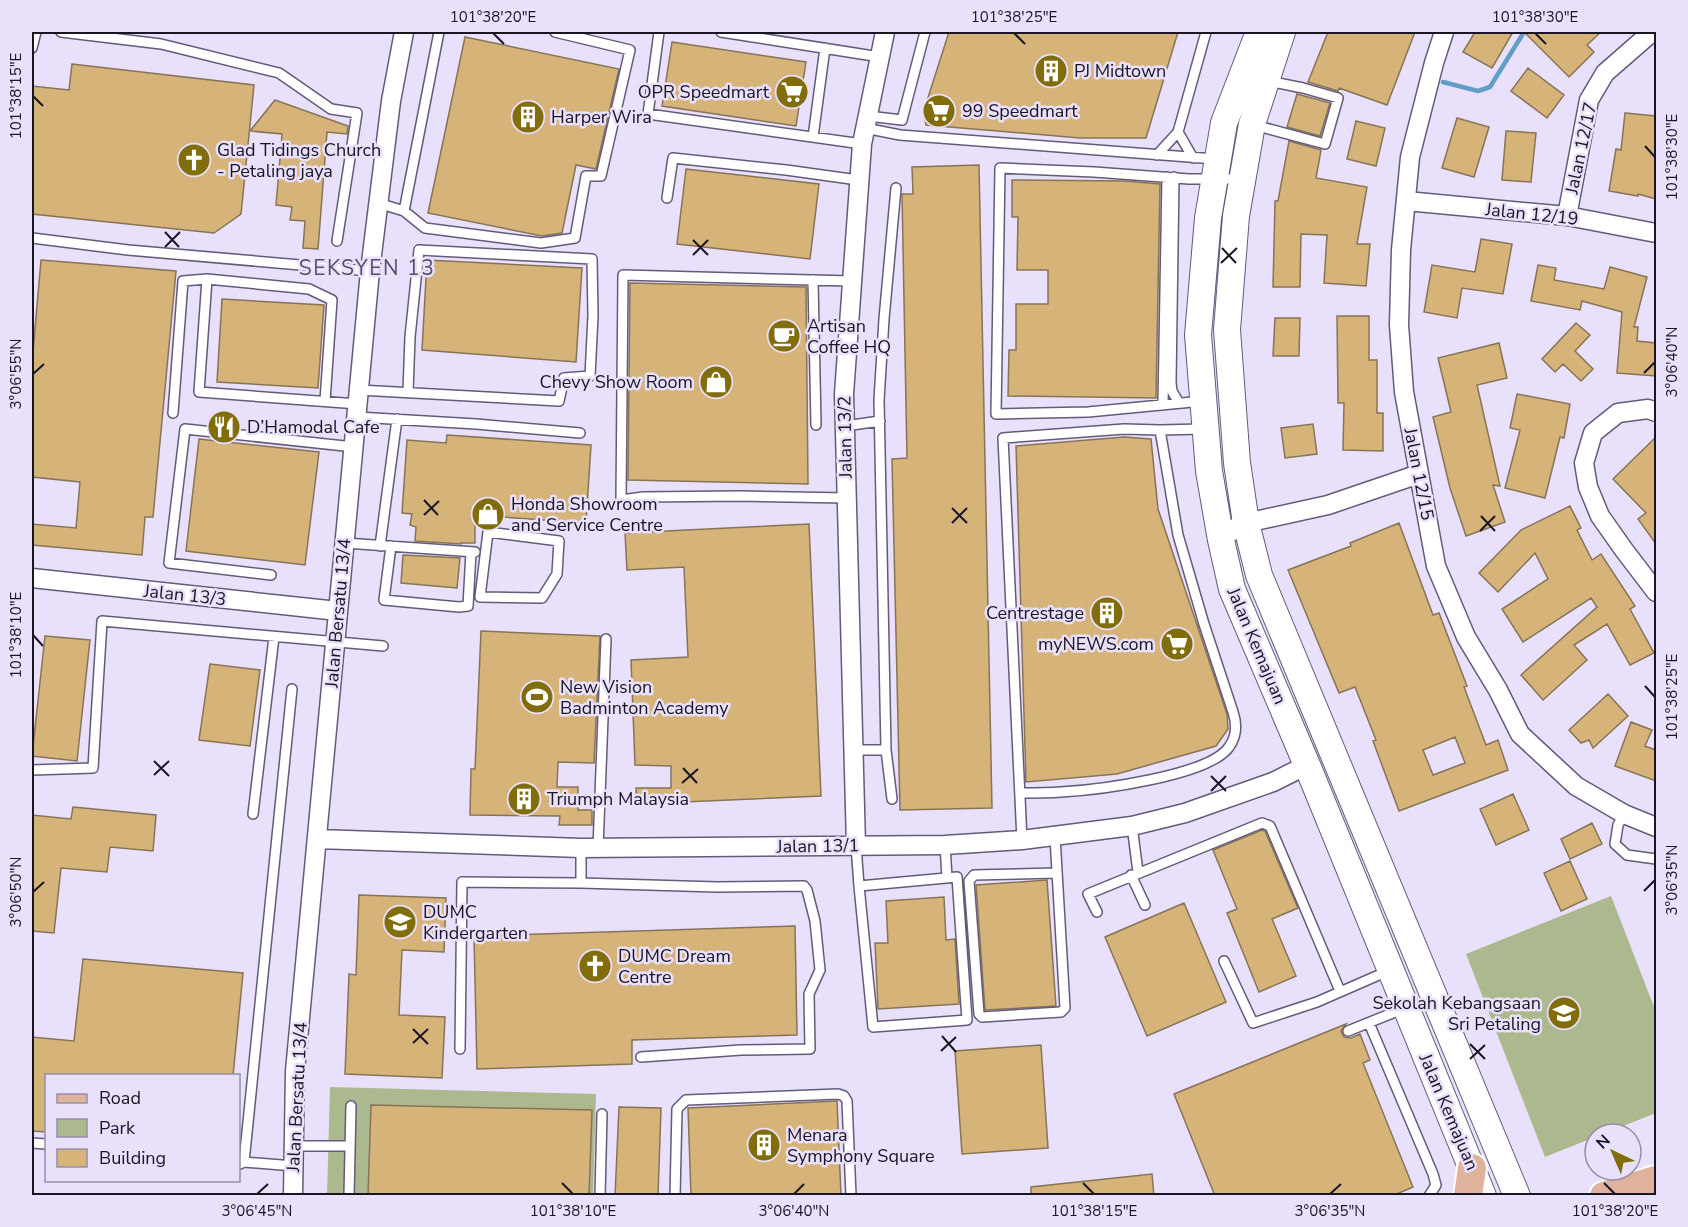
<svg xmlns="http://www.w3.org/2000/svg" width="1688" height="1227" viewBox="0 0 1688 1227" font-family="'Nunito Sans',sans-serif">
<rect width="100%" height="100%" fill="#e9e0fc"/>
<path fill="#acb88d" d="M1611,896L1656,1012V1113L1603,1134H1595V1137L1545,1157L1466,954Z
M330,1087L596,1094L593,1195L327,1196Z"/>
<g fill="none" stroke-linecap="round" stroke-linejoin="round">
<path stroke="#619ec5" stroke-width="4.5" d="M1443,82L1478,91L1490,87L1524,32"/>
</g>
<path fill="#d6b379" stroke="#877456" stroke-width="1.5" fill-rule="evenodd" d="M949,32H1178L1146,138H1080L926,125L924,110Z
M1328,32H1415L1387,105L1339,88L1338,91L1308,82Z
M1475,32H1513L1492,68L1463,52Z
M1524,32H1601L1587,45L1594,52L1569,77Z
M465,37L619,69L596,169L576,165L562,233L542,236L428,213Z
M672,42L806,62L796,126L662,106Z
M72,64L254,85L241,214L214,233L32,214V86L69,90Z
M1528,68L1564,95L1547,118L1511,91Z
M1297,94L1330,103L1320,136L1287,127Z
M275,100L348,126L347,134L327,132L318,249L303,248L305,221L290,220L292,207L276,205L282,134L250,131Z
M1625,113L1656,116V199L1638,194V196L1609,191L1616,149L1621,150Z
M1457,118L1489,127L1474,177L1442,168Z
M1356,121L1385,128L1376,166L1347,159Z
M1506,131L1536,133L1531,182L1502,180Z
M1289,141L1321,150L1316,178L1367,187L1357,244H1370L1366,286L1324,283L1327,235L1301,234L1300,287H1273L1275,201H1278Z
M979,165L992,808L900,810L892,459L907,458L902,194H913L912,167Z
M686,169L819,184L810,259L677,244Z
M1012,180L1125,181L1160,184L1156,398L1008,396L1009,350H1016V304H1048V270H1017L1018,217H1012Z
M1481,239L1512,244L1503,294L1462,288L1457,318L1424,312L1432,265L1475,272Z
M41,260L176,271L153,517H145L142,555L32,545V524L76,528L80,482L32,477V363Z
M427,260L582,268L576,362L422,350Z
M1538,265L1556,268L1554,280L1604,289L1610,267L1647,277L1634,327H1638L1637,341L1656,343V376L1617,373L1622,312L1582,301L1580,310L1531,301Z
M630,283L806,287L808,484L628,480Z
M222,299L324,305L318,388L217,382Z
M1337,316H1369V360H1377V413H1383V451L1343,450L1344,403H1338Z
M1275,318H1300L1299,356H1273Z
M1576,323L1590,335L1575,351L1593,369L1581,381L1563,364L1555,372L1542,359Z
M1499,343L1507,378L1477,385L1500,486L1493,485L1505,522L1466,536L1450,488L1433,417L1451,412L1438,358Z
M1517,394L1570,404L1564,438L1560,437L1545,498L1505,488L1520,430L1510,428Z
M1313,424L1317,454L1285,458L1281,428Z
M447,435L591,445L586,523L475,515V543H461V544L415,541L416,527L410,525L412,514L402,513L407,440L446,443Z
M1124,437L1151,439L1158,509L1227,714L1228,729L1216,746L1117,774L1026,782L1016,446Z
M1656,437V544L1638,519L1646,513L1613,479Z
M199,439L319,452L305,565L186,551Z
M1570,506L1581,528L1577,530L1592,560L1601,554L1635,606L1630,609L1654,653L1630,665L1607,624L1574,645L1587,660L1543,700L1521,675L1597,607L1591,598L1523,642L1502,609L1548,579L1535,553L1498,592L1479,573L1521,530Z
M1399,523L1433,615L1439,613L1467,686L1464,687L1486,745L1498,740L1508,770L1399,811L1373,741L1376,740L1355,687L1339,693L1288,570L1351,546L1350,543ZM1455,737L1465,763L1433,775L1423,750Z
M809,524L821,796L637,804L636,788H671V766L635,765L631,660L688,657L684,567L627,570L625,533Z
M403,555L460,558L457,588L401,583Z
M481,631L600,636L594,763L558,762L557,787H578V810H592V825H559L560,816L470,815L471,769H475Z
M45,636L90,640L77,761L32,756Z
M210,664L260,670L250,746L199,740Z
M1608,694L1628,716L1593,748L1589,740L1581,743L1569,730Z
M1631,722L1652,730L1645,746L1656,750V781L1615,766Z
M1513,794L1529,830L1496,845L1480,809Z
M73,807L156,815L153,851L110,847L107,872L61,868L54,933L32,931V815L71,819Z
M1592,823L1602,844L1570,859L1561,839Z
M1262,830L1265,831L1298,908L1272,919L1296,976L1259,992L1227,913L1237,909L1213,850Z
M1570,861L1587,899L1561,911L1544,873Z
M1047,880L1056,1006L985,1010L976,885Z
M359,895L446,898L444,952L402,950L399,1015L445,1017L442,1078L345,1074L349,974L356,975Z
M944,897L946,940L955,939L959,1004L878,1009L875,943H888L886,901Z
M1184,903L1226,1002L1147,1036L1105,937Z
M795,926L797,1035L632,1040V1064L477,1069L474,936Z
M83,959L243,973L233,1076H46V1132L32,1131V1037L74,1041Z
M1346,1024L1341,1031L1344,1037L1351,1038L1360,1034L1370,1060L1363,1063L1413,1187L1392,1196H1215L1174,1094Z
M1041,1045L1048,1148L962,1154L955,1051Z
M837,1101L841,1196H691L688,1108Z
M371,1105L592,1110L589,1196H368Z
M619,1107L661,1108L658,1196H615Z
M1152,1174L1154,1196H1031V1187Z"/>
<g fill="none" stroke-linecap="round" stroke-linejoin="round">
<g stroke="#645a79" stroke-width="12">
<path id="service" d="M61,32L161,44L279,73L331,109L357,113L337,241
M659,32L648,114L862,144
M721,32L880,57
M32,48L36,32
M868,116L902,120L925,32
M1254,125L1325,144L1338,98L1303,88L1268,81
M865,128L900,135L1215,159
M1178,132L1193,158
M813,137L825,48
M1157,155L1178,132L1206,32
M1174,177L1171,383L1172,391L1179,403
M667,198L673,158L786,170L858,180
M378,203L404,211L425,228L541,243L575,238L586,176H601L630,50L555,32
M404,211L439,32
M32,238L128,250L370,271
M207,279L199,392L358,404
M813,280L816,425
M359,390L559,401L564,378L590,376L593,316L592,259L419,250L410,337L408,392
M1203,401L1088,412L996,414L1000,168L1094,172L1189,179H1240
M1163,405L1167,177
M173,413L183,281L207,279L309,289L332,300L325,401
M357,417L476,424L580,433
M845,426L880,421
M1160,430L1203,429
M846,498L740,496L643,497L621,500L623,275L851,281
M488,532L559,541L557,574L542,598L480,597Z
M345,543L475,552
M380,546L397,419
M391,546L384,600L459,607L468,606L471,552
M271,575L169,563L185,429L354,447
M854,750H886L892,799
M886,750L879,400L884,319L896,188
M32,770L93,768L102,621L383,646
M1020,793C1033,793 1048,793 1061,792C1097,790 1209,776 1229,747C1237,736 1237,724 1233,712L1204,624L1178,535L1160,430L1124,429L1003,438L1022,840
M253,814L274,637
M1624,814L1618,825L1615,844L1627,855L1656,859
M1132,826L1138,872
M1055,837L1065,1008L1061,1012L982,1017L979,1014L969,881L974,875L1057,873
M945,845L947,878
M856,846L859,886
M598,848L606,639
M1131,875L1145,905
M957,877L967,1020L873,1027L859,886Z
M581,883L717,887L804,886L807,890L815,921L820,970L809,994L810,1049L741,1050L641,1057
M1097,912L1088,894L1262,823L1270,826L1340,991
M1224,961L1253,1023L1317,1002L1388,971
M1369,1023L1433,1174L1436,1185L1429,1196
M1348,1031L1405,1008
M460,1049L462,882L581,883V848
M32,1143L46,1144
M294,1146H350
M244,1162L292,689
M240,1164L244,1162L294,1166
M349,1196L351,1106
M600,1196L602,1114
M675,1196L677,1109L686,1100L838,1094L844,1096L847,1101L851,1196"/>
</g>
<g stroke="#645a79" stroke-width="21">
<path id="minor" d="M1444,32L1434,63L1410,157L1401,250L1399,325L1404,392L1436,566L1466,637L1498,690L1520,734L1576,786L1624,814L1656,827
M1406,201L1567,216L1656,233
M1567,216L1589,100L1605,73L1652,32
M1656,412L1648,409L1618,413L1593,433L1584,463L1588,487L1600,516L1624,550L1656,592
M1221,540L1238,526L1246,523L1328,505L1419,474
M32,578L338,611
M317,839L581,848L945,845L1022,840L1132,826L1185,813L1273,782L1307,765
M856,846L844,394L862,144L885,32
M293,1196L295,1071L370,271L391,101L404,32"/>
</g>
<g stroke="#645a79" stroke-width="28">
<path id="secondary" d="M1259,32L1224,123L1208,218L1198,335L1209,471L1221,540L1232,589L1307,765L1483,1196
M1282,32L1252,124L1236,216L1227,330L1237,463L1246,523L1259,575L1517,1196"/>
</g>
<g stroke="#fff" stroke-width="32">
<path id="primary" d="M1468,1196L1472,1168
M1604,1196L1656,1180"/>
</g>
<use href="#service" stroke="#fff" stroke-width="9"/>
<use href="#minor" stroke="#fff" stroke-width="18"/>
<use href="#secondary" stroke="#fff" stroke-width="26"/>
<use href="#primary" stroke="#dfb39b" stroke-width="28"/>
</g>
<path fill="none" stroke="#1a1522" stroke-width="2" d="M493,33L504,44M1014,33L1025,44M1535,33L1546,44M33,96L43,106M1645,146L1655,157M165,232L179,247M693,240L708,255M165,247L180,232M1222,248L1236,263M693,255L708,240M1221,263L1237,248M1644,373L1655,362M33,374L44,364M424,500L438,515M952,508L967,523M424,515L439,501M1481,516L1495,531M952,523L967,508M1480,531L1495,516M33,635L43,646M1645,686L1655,697M154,761L169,776M683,768L697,783M154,775L169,761M1211,776L1226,791M682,783L698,769M1211,791L1226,776M1644,891L1655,880M33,892L44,882M413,1029L428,1044M942,1036L956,1052M413,1043L428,1029M1470,1044L1485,1059M941,1051L956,1037M1470,1059L1485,1045M562,1183L573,1194M1083,1183L1094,1194M1604,1183L1615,1194M257,1194L268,1184M794,1194L804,1184M1330,1194L1341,1184"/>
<defs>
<g id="building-disc" transform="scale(1.725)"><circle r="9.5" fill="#816e0a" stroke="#e9e0fc"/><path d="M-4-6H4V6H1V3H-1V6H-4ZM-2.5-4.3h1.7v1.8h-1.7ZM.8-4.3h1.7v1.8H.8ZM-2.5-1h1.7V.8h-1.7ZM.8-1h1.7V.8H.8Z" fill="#fff"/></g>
<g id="supermarket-disc" transform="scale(1.725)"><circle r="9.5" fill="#816e0a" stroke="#e9e0fc"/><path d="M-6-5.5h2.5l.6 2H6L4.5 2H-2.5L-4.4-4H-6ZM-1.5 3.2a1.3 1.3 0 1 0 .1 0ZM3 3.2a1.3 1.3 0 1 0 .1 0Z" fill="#fff"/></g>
<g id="church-disc" transform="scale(1.725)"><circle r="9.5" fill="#816e0a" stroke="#e9e0fc"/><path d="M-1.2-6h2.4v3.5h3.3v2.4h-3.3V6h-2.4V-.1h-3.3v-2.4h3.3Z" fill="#fff"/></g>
<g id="cafe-disc" transform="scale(1.725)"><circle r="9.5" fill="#816e0a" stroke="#e9e0fc"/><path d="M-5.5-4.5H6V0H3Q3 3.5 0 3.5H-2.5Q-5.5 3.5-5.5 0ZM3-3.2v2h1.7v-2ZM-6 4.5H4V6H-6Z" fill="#fff"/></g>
<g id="shop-disc" transform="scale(1.725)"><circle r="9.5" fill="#816e0a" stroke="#e9e0fc"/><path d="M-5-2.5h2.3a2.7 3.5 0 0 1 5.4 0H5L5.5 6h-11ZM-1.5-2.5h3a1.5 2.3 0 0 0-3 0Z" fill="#fff"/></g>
<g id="restaurant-disc" transform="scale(1.725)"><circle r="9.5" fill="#816e0a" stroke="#e9e0fc"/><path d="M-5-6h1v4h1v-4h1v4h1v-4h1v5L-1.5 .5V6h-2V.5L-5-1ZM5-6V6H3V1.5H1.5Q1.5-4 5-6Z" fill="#fff"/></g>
<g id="stadium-disc" transform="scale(1.725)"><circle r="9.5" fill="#816e0a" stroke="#e9e0fc"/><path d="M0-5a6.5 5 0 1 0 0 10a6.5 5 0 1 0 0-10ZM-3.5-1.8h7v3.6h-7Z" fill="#fff"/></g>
<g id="school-disc" transform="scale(1.725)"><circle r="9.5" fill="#816e0a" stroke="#e9e0fc"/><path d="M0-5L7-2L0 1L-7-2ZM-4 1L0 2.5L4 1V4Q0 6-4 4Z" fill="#fff"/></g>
</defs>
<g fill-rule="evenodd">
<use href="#building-disc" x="1051" y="71"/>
<use href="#supermarket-disc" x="792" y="92"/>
<use href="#supermarket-disc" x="939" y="111"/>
<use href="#building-disc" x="528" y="117"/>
<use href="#church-disc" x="194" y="160"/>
<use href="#cafe-disc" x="784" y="336"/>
<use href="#shop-disc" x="716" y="382"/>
<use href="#restaurant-disc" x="224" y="427"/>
<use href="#shop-disc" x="488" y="514"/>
<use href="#building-disc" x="1107" y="613"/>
<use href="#supermarket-disc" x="1177" y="644"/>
<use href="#stadium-disc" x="537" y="697"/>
<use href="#building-disc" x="524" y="799"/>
<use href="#school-disc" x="400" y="922"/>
<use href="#church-disc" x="595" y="966"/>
<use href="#school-disc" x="1564" y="1013"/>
<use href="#building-disc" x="764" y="1145"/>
</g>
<g text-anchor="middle" stroke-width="5" stroke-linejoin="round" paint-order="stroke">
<g font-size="18" fill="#1a1522" stroke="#e9e0fc" text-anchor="start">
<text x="1074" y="77">PJ Midtown</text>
<text x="769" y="98" text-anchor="end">OPR Speedmart</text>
<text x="962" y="117">99 Speedmart</text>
<text x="551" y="123">Harper Wira</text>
<text x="217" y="156">Glad Tidings Church<tspan x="217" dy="21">- Petaling jaya</tspan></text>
<text x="807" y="332">Artisan<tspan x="807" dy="21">Coffee HQ</tspan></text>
<text x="693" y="388" text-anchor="end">Chevy Show Room</text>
<text x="247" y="433">D’Hamodal Cafe</text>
<text x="511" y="510">Honda Showroom<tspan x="511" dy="21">and Service Centre</tspan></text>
<text x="1084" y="619" text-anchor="end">Centrestage</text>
<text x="1154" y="650" text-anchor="end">myNEWS.com</text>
<text x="560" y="693">New Vision<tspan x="560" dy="21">Badminton Academy</tspan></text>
<text x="547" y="805">Triumph Malaysia</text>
<text x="423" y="918">DUMC<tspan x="423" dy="21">Kindergarten</tspan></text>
<text x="618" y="962">DUMC Dream<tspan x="618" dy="21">Centre</tspan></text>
<text x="1541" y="1009" text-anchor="end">Sekolah Kebangsaan<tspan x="1541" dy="21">Sri Petaling</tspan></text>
<text x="787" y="1141">Menara<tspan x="787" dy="21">Symphony Square</tspan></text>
</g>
<g font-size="18" fill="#1a1522" stroke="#e9e0fc">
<text transform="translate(1581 148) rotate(-78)" y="6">Jalan 12/17</text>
<text transform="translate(1532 214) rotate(6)" y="6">Jalan 12/19</text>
<text transform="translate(845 437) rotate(-91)" y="6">Jalan 13/2</text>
<text transform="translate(1419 474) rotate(79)" y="6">Jalan 12/15</text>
<text transform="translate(185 595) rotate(6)" y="6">Jalan 13/3</text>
<text transform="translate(338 613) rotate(-85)" y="6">Jalan Bersatu 13/4</text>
<text transform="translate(1257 646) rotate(67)" y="6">Jalan Kemajuan</text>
<text transform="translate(818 846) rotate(-1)" y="6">Jalan 13/1</text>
<text transform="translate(297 1097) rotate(-87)" y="6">Jalan Bersatu 13/4</text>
<text transform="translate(1449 1112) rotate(67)" y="6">Jalan Kemajuan</text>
</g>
<g font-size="21" letter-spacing="1.5" fill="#584e6c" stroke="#e9e0fc">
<text x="367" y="275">SEKSYEN 13</text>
</g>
</g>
<rect width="1688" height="1227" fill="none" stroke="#e9e0fc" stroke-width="66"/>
<rect x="45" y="1074" width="195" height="108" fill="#e9e0fc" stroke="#968fa5" stroke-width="1.5"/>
<rect x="57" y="1094" width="30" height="9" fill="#dfb39b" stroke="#968fa5" stroke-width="1.5"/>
<text x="99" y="1104" font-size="18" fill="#1a1522">Road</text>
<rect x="57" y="1119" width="30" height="18" fill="#acb88d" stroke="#968fa5" stroke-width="1.5"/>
<text x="99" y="1134" font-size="18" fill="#1a1522">Park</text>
<rect x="57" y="1149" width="30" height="18" fill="#d6b379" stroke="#968fa5" stroke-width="1.5"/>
<text x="99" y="1164" font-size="18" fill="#1a1522">Building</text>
<g transform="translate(1613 1152) rotate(316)"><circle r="28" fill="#e9e0fc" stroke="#968fa5" stroke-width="1.5"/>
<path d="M0-4.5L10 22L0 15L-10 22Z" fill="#816e0a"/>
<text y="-9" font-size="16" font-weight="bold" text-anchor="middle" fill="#1a1522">N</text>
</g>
<rect x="33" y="33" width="1622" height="1161" fill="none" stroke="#1a1522" stroke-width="2"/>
<g font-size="15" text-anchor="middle" fill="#1a1522">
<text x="493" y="22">101°38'20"E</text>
<text x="1014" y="22">101°38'25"E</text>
<text x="1535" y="22">101°38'30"E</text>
<text transform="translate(16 96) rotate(-90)" y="5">101°38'15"E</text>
<text transform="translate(1672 157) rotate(-90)" y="5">101°38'30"E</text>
<text transform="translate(1672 362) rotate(-90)" y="5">3°06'40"N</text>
<text transform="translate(16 374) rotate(-90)" y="5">3°06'55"N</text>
<text transform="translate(16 635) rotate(-90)" y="5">101°38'10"E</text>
<text transform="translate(1672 697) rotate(-90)" y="5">101°38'25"E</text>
<text transform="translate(1672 880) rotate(-90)" y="5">3°06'35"N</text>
<text transform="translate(16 892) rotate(-90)" y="5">3°06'50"N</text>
<text x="257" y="1216">3°06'45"N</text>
<text x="573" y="1216">101°38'10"E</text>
<text x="794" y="1216">3°06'40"N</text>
<text x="1094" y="1216">101°38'15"E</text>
<text x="1330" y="1216">3°06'35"N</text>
<text x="1615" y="1216">101°38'20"E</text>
</g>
</svg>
